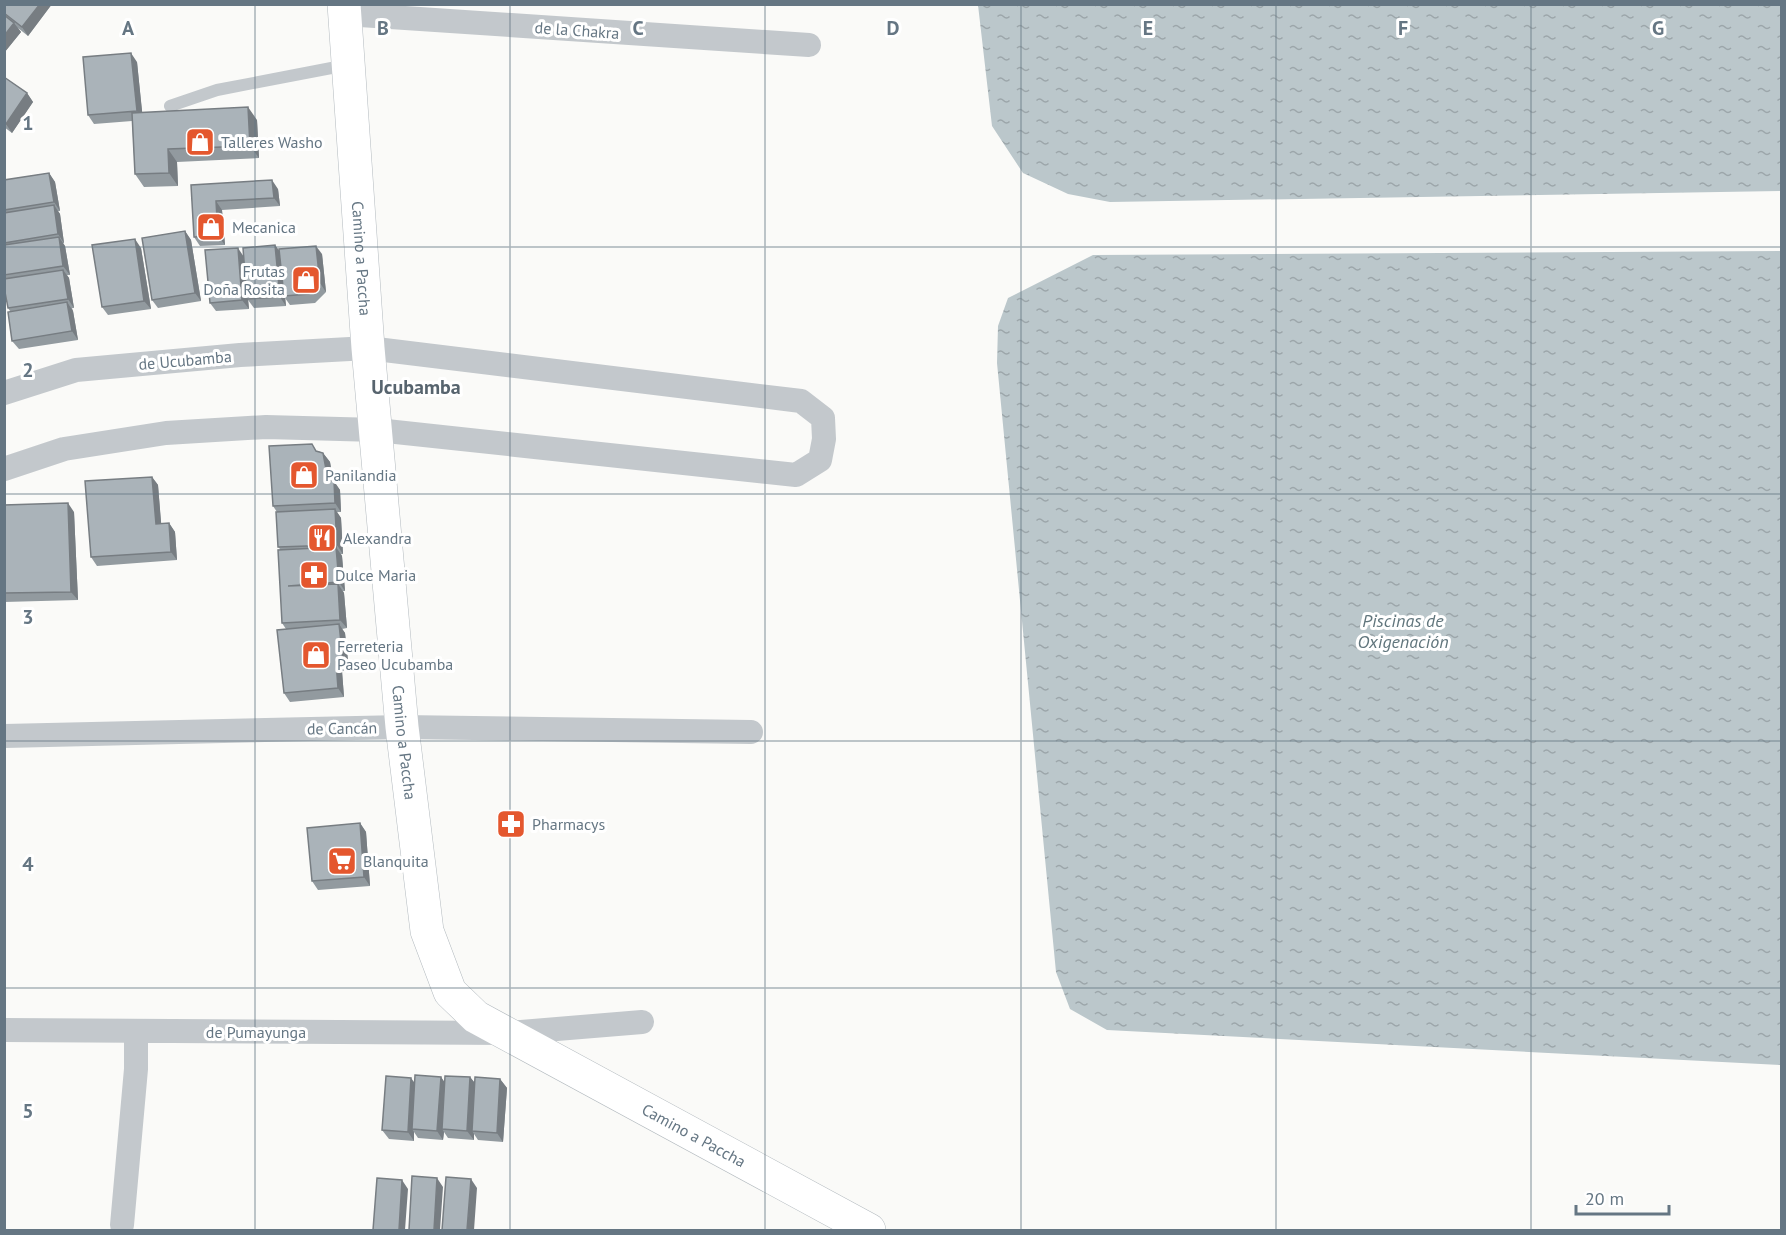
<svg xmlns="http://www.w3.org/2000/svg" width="1786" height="1235" viewBox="0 0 1786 1235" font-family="'PT Sans',sans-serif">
<defs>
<pattern id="water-ripples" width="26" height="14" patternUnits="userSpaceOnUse" patternTransform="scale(1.5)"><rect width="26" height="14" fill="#bbc7cb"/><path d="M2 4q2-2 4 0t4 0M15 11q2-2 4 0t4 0" fill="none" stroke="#9ca6aa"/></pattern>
</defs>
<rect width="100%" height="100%" fill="#fafaf8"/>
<path fill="url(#water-ripples)" d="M978,5H1781V191L1110,202L1068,194L1023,173L992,126Z
M1781,251V1065L1107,1030L1070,1009L1056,972L997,363L998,326L1008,298L1093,255Z"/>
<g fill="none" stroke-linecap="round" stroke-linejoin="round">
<g stroke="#b3babf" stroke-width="34">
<g id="secondary">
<path id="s1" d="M344,4L368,348L402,727L427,931L450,992L476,1017L869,1230"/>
</g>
</g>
<path stroke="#c3c8cc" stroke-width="12" d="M170,106L217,90L347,65"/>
<path stroke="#c3c8cc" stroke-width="24" d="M345,14L809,45
M4,393L76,370L240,355L368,348L801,401L823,418L824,439L820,460L796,475L377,430L266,427L166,433L64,449L4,469
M4,736L402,727L751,732
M4,1030L508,1033L642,1022
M122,1225L136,1069V1031"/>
<use href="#secondary" stroke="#fff" stroke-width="33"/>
</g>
<path fill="#929a9f" d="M4,4H52L28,36L18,28L21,32L4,53Z
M137,62L142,112L257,120L259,158L177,162L178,186L144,187L135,174L132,121L94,124L88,115Z
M4,77L27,93L33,102L12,133L4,127Z
M49,173L55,182L60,211H58L60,214L64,243H63L65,246L70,275H67L69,278L74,308H72L73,311L78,340L19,349L12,341L10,311L8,308L6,279L4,276V180Z
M191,185L278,189L280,206L222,210L225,245L200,246L194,237Z
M185,231L191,240L201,301L158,308L152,300Z
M275,245L279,251L322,254L326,292L315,303L290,305L285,298L286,306L254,308L248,300L249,309L216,311L210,303L244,257Z
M141,248L151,309L108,315L102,307Z
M318,451L323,453L330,462L333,481L340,490L341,512H337L341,518L343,554H341L342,556L345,591H343L344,593L347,628L342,629L345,633L349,670L342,671L344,697L290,702L284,693L286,629L282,623L280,549L278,547L277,512L273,506Z
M152,477L158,485L161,524L169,523L175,532L177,560L97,566L91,557Z
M4,505L74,512L78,600L4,602Z
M360,823L366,832L370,886L318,890L312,881Z
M441,1077L445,1083L470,1077L475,1083L500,1079L507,1088L503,1142L478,1140L474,1134V1140L448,1138L444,1132L443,1140L418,1138L414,1132V1141L389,1139L382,1130L415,1083Z"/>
<path fill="#777d82" d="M40,4H52L28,36L22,27Z
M14,23L21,32L4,53V36Z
M131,53L137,62L143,120L137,111Z
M27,93L33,102L12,133L6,124Z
M248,107L257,120L259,158L250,146Z
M168,149L177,162L178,186L169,173Z
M49,173L55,182L60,211L54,202Z
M272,180L278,189L280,206L274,198Z
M216,201L222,210L225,245L218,236Z
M54,205L60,214L64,243L58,234Z
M185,231L191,240L201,301L195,293Z
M59,237L65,246L70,275L63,266Z
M135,239L141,248L151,309L144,301Z
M275,245L281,253L286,306L280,297Z
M316,246L322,254L326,292L320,283Z
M238,248L244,257L249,309L242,300Z
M63,270L69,278L74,308L68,299Z
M67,302L73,311L78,340L72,331Z
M323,453L330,462L334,485V481L340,490L341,512L335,503L328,480Z
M152,477L158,485L162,533L156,524Z
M68,503L74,512L78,600L71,592Z
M335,509L341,518L343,554L337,545Z
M169,523L175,532L177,560L171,552Z
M336,547L342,556L345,591L339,582Z
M338,584L344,593L347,628L340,620Z
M339,624L345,633L349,670L343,661Z
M336,662L342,671L344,697L338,688Z
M360,823L366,832L370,886L364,877Z
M441,1077L447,1086L442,1129L444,1132L443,1140L437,1131Z
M470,1077L477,1086L472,1131L474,1134V1140L467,1131Z
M411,1078L417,1086L412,1129L414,1132V1141L408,1132Z
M500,1079L507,1088L503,1142L497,1133Z
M437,1178L443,1187L440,1230H434Z
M471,1179L477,1188L474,1230H467Z
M402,1180L408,1189L405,1230H399Z"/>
<path fill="#aab3b9" stroke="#777d82" stroke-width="1.5" d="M4,4H40L22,27L4,13Z
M4,15L14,23L4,36Z
M131,53L137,111L88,115L83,57Z
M4,77L27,93L6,124L4,123Z
M248,107L250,146L168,149L169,173L135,174L132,113Z
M49,173L54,202L4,210V180Z
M272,180L274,198L216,201L218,236L194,237L191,185Z
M54,205L58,234L4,243V213Z
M185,231L195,293L152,300L142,238Z
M59,237L63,266L4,275V245Z
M135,239L144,301L102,307L92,245Z
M275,245L280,297L247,299L243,248Z
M316,246L320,283L309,294L284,296L279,249Z
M238,248L242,300L210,303L205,250Z
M63,270L68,299L8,308L4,287V279Z
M67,302L72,331L12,341L8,312Z
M312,444L316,451L323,453L328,480L334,481L335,503L273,506L269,446Z
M152,477L156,524L169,523L171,552L91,557L85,481Z
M68,503L71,592L4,593V505Z
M335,509L337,545L278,547L276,512Z
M336,547L339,582L288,586L338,584L340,620L282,623L278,550Z
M339,624L343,661L336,662L338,688L284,693L277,630Z
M360,823L364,877L312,881L307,828Z
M415,1075L441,1077L437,1131L412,1129Z
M386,1076L411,1078L408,1132L382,1130Z
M445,1076L470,1077L467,1131L442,1129Z
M475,1077L500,1079L497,1133L472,1131Z
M412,1176L437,1178L434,1230H409Z
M446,1177L471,1179L467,1230H442Z
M377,1178L402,1180L399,1230H373Z"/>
<path fill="none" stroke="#657683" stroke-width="1.5" stroke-opacity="0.55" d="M255,4V1230M510,4V1230M765,4V1230M1021,4V1230M1276,4V1230M1531,4V1230M4,247H1782M4,494H1782M4,741H1782M4,988H1782"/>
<defs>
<g id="shop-square" transform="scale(1.5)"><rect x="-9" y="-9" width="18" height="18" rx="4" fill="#e4572e" stroke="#fff"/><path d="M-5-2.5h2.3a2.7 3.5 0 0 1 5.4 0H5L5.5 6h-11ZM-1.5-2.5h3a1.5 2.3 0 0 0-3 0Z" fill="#fff"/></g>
<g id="restaurant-square" transform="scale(1.5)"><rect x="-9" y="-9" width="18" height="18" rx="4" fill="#e4572e" stroke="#fff"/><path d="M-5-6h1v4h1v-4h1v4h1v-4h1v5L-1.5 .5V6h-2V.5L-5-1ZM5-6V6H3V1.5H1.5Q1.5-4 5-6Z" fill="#fff"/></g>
<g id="pharmacy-square" transform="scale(1.5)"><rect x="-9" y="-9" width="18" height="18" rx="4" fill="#e4572e" stroke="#fff"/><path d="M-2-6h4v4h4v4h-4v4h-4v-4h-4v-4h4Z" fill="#fff"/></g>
<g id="supermarket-square" transform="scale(1.5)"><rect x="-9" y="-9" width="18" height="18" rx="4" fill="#e4572e" stroke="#fff"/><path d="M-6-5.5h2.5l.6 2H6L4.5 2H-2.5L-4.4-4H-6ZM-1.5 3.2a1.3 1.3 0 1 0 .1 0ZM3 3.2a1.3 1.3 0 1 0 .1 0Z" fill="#fff"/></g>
</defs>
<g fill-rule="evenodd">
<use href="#shop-square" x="200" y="142"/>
<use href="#shop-square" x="211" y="227"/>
<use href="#shop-square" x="306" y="280"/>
<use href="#shop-square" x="304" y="475"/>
<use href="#restaurant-square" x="322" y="538"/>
<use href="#pharmacy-square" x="314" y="575"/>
<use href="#shop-square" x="316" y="655"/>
<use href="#pharmacy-square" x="511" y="824"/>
<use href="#supermarket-square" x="342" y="861"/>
</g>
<g text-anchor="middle" stroke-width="6" stroke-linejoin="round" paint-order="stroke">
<g font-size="16" fill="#657683" stroke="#fff">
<text transform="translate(577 30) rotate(4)" y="6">de la Chakra</text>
<text dy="6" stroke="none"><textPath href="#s1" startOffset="255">Camino a Paccha</textPath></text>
<text transform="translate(185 360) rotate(-5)" y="6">de Ucubamba</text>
<text transform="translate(342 728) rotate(-1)" y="6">de Cancán</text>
<text dy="6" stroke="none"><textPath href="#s1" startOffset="741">Camino a Paccha</textPath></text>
<text x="256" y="1038">de Pumayunga</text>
<text dy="6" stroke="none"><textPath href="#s1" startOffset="1280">Camino a Paccha</textPath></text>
</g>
<g font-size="16" fill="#657683" stroke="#fff" text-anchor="start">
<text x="221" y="148">Talleres Washo</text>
<text x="232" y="233">Mecanica</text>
<text x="285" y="277" text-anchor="end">Frutas<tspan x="285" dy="18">Doña Rosita</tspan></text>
<text x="325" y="481">Panilandia</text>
<text x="343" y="544">Alexandra</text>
<text x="335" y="581">Dulce Maria</text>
<text x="337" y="652">Ferreteria<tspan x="337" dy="18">Paseo Ucubamba</tspan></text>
<text x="532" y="830">Pharmacys</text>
<text x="363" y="867">Blanquita</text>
</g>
<g font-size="18" font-style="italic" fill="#60757c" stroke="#fff">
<text x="1403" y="627">Piscinas de<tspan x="1403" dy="21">Oxigenación</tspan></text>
</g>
<g font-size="20" font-weight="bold" fill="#57646e" stroke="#fff">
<text x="416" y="394">Ucubamba</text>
</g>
</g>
<g font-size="20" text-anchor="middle" font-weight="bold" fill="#657683" stroke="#fff" stroke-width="6" stroke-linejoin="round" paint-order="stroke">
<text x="128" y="35">A</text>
<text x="383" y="35">B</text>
<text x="638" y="35">C</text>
<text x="893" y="35">D</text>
<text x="1148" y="35">E</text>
<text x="1403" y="35">F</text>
<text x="1658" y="35">G</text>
<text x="28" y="130">1</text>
<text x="28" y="377">2</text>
<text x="28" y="624">3</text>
<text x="28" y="871">4</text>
<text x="28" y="1118">5</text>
</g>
<rect width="1786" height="1235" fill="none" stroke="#657683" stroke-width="12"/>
<path d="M1576 1205v9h93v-9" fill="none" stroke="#657683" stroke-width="3"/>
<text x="1585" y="1205" font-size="18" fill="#657683" stroke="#ffffff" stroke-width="4.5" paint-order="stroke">20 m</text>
</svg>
